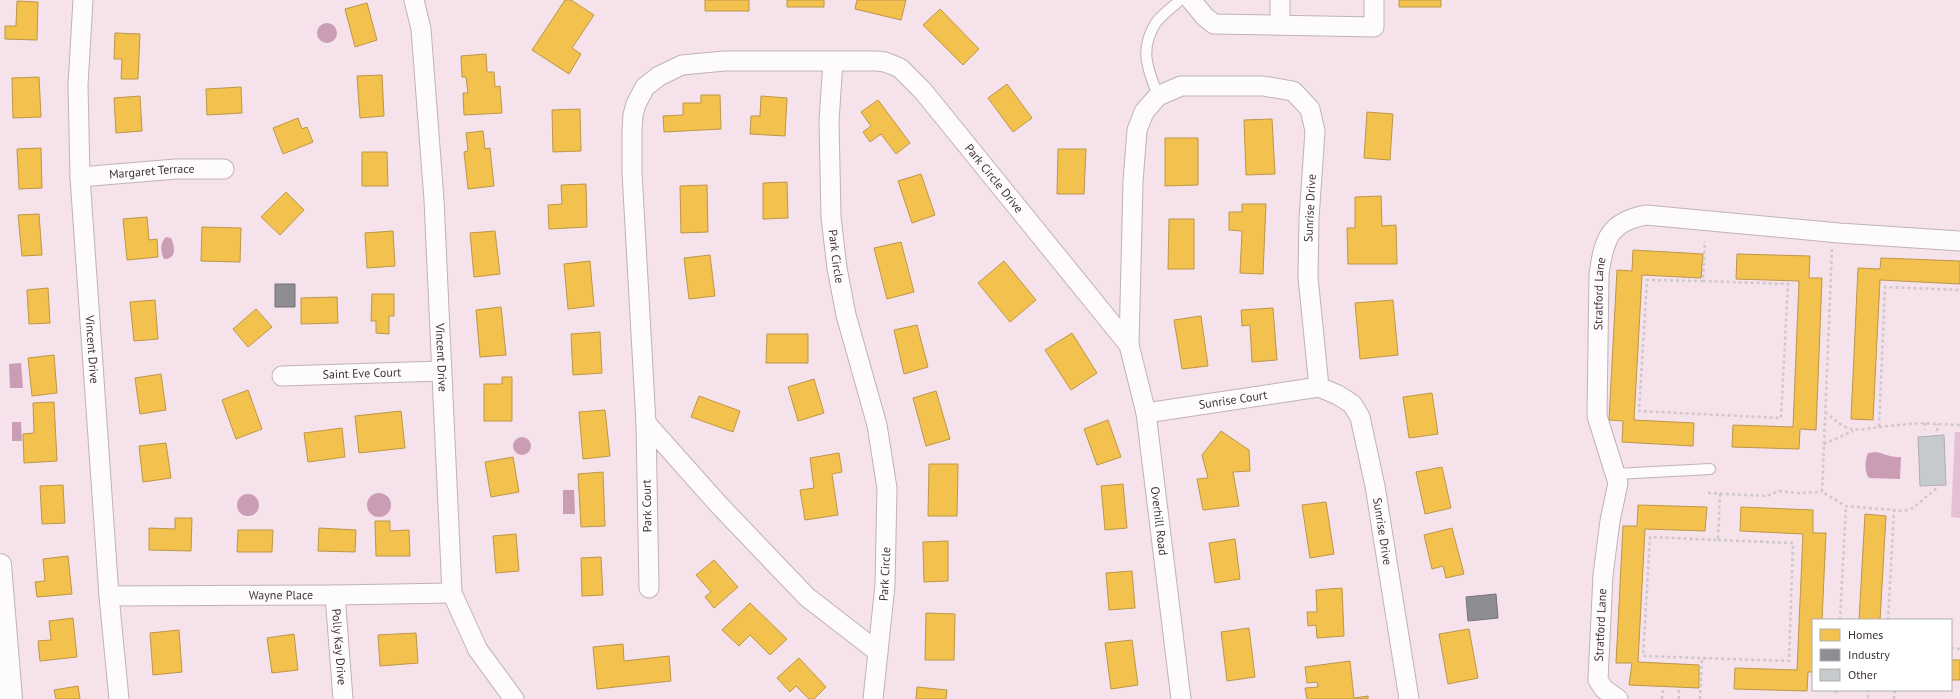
<svg xmlns="http://www.w3.org/2000/svg" width="1960" height="699" viewBox="0 0 1960 699" font-family="'PT Sans',sans-serif">
<rect width="100%" height="100%" fill="#f5e2eb"/>
<path fill="#e5bfd3" d="M1955,432H1960V518L1951,517Z"/>
<path fill="#ca9db4" d="M317 33a10 10 0 1 1 20 0a10 10 0 1 1-20 0Z
M166,237L171,238C175,247 177,259 164,259C160,251 160,243 166,237Z
M21,363L23,388H10L9,364Z
M12,422H21L22,441H12Z
M513 446a9 9 0 1 1 18 0a9 9 0 1 1-18 0Z
M1876,452C1886,454 1892,458 1901,457L1900,479L1869,478C1864,471 1865,461 1868,453Z
M563,490H574L575,514H563Z
M367 505a12 12 0 1 1 24 0a12 12 0 1 1-24 0Z
M237 505a11 11 0 1 1 22 0a11 11 0 1 1-22 0Z"/>
<path fill="#f2c14e" stroke="#bd9648" d="M565,0H571L594,15L572,48L581,54L569,74L532,50Z
M705,0H749V11H705Z
M787,0H824V7H787Z
M857,0H906L901,20L855,9Z
M1399,0H1441V7H1399Z
M17,1L38,2L37,40L5,39V26H16Z
M367,3L377,40L355,47L345,9Z
M940,9L979,49L963,65L923,25Z
M115,33L140,34L138,79H121L122,59H114Z
M486,54L487,72H494L495,87L500,86L502,113L464,115L463,93H468L466,77H462L461,56Z
M382,75L384,116L360,118L357,76Z
M39,77L41,117L13,118L12,78Z
M1007,84L1032,118L1013,132L988,98Z
M241,87L242,113L207,115L206,89Z
M701,95H720L721,129L664,132L663,116L683,115V103H701Z
M140,96L142,131L116,133L114,98Z
M761,96L787,98L785,136L750,134L751,116H760Z
M878,100L910,143L896,154L881,134L870,142L863,132L871,126L861,112Z
M580,109L581,151L553,152L552,110Z
M1367,112L1393,114L1390,160L1364,158Z
M298,118L302,129L307,127L313,142L283,154L273,128Z
M1272,119L1275,174L1246,175L1244,120Z
M483,131L485,149L490,148L494,186L468,189L464,152L468,151L466,133Z
M1165,138H1198V185L1165,186Z
M41,148L42,188L19,189L17,149Z
M1058,149H1086L1084,194H1057Z
M362,152H387L388,186H362Z
M921,174L935,215L912,223L898,181Z
M787,182L788,218L763,219V183Z
M586,184L587,227L549,229L548,205L562,204L561,185Z
M707,185L708,232L681,233L680,186Z
M286,192L304,210L280,235L261,217Z
M1381,196L1382,226L1396,225L1397,264H1348L1347,228H1355V197Z
M1242,204H1266L1263,274L1240,273L1242,231L1229,230V212H1242Z
M39,214L42,255L22,256L18,215Z
M147,217L149,240L157,239L158,257L127,260L123,219Z
M1169,219H1194V269H1168Z
M202,227L241,228L240,262L201,261Z
M393,231L395,266L367,268L365,233Z
M495,231L500,274L474,277L470,233Z
M901,242L914,292L887,299L874,248Z
M1633,250L1703,254L1701,278L1642,275L1634,420L1694,423L1693,446L1622,442L1623,421L1609,420L1617,270L1632,271Z
M1737,254L1810,256L1809,278H1822L1816,430L1800,429L1799,449L1732,447L1733,425L1793,427L1799,281L1736,279Z
M710,255L715,296L689,299L684,258Z
M1881,258L1960,261V284L1880,280L1873,420L1851,419L1858,268L1880,269Z
M590,261L594,306L568,309L564,264Z
M1004,261L1036,300L1010,322L978,283Z
M48,288L50,323L29,324L27,290Z
M372,294H394V316H389V334L376,333V321H371Z
M337,297L338,323L301,324V298Z
M155,300L158,339L134,341L130,302Z
M1393,300L1398,355L1360,359L1355,303Z
M501,307L506,355L480,357L476,310Z
M1273,308L1277,360L1252,362L1250,325L1242,326L1241,310Z
M256,309L272,327L248,347L233,329Z
M1201,316L1208,366L1182,369L1174,320Z
M917,325L928,367L904,374L894,330Z
M600,332L602,373L573,375L571,334Z
M1072,333L1097,373L1071,390L1045,350Z
M767,334H808V363H766Z
M54,355L57,393L32,396L28,358Z
M161,374L166,410L140,414L135,378Z
M502,377H512V421H484V384H502Z
M814,379L824,413L798,421L788,387Z
M248,390L262,429L236,439L222,400Z
M936,391L950,439L926,446L913,398Z
M1432,393L1438,434L1409,438L1403,397Z
M699,396L740,411L733,432L691,417Z
M54,402L57,461L24,463L23,434L34,433L33,403Z
M605,410L610,456L583,459L579,412Z
M401,411L405,448L359,453L355,416Z
M1108,420L1121,457L1097,465L1084,429Z
M342,428L345,457L308,462L304,433Z
M1221,431L1249,450L1250,471L1233,472L1239,506L1203,510L1197,479L1208,478L1202,455Z
M166,443L171,478L143,482L139,446Z
M839,453L842,472L832,474L838,515L805,520L800,490L814,488L810,458Z
M513,457L519,492L491,497L485,462Z
M929,464H958L957,516H928Z
M1442,467L1451,508L1425,514L1416,472Z
M603,472L605,526L581,527L578,474Z
M1123,484L1127,528L1105,530L1101,486Z
M63,485L65,523L42,524L40,486Z
M1326,502L1334,554L1310,558L1302,505Z
M1638,505L1707,507L1705,531L1645,529L1638,662L1699,665V688L1629,685L1632,663H1616L1623,526H1637Z
M1741,507L1813,510V533H1826L1822,620H1813V672H1808L1807,691L1734,689L1735,668L1797,670L1803,534L1740,531Z
M1865,514L1886,516L1880,620H1859Z
M175,518H192L191,551L149,550V528L175,529Z
M375,521H390V531L409,530L410,556H376Z
M319,528L356,530L355,552L318,551Z
M1452,528L1464,574L1446,578L1443,566L1432,569L1424,535Z
M238,530H273L272,552H237Z
M516,534L519,571L496,573L493,536Z
M1235,539L1240,579L1215,583L1209,543Z
M948,541V581L924,582L923,542Z
M68,556L72,594L37,597L35,582L45,581L43,559Z
M601,557L603,595L582,596L581,558Z
M714,560L738,587L714,608L705,597L711,592L696,575Z
M1132,571L1135,608L1109,610L1106,573Z
M1342,588L1344,636L1317,638L1316,625L1308,626L1307,612H1317L1316,590Z
M750,603L787,639L770,655L750,635L739,646L722,630Z
M926,613L955,614L954,660H925Z
M73,618L77,657L40,661L38,641L51,640L49,621Z
M1249,628L1255,677L1227,681L1221,632Z
M1469,629L1478,678L1448,684L1439,634Z
M179,630L182,672L153,675L150,633Z
M416,633L418,663L380,666L378,635Z
M294,634L298,670L272,673L267,638Z
M1132,640L1138,685L1111,689L1105,643Z
M623,644L624,661L669,656L671,681L597,689L593,647Z
M799,658L826,687L814,699H809L796,686L790,692L777,678Z
M1951,660H1960V680H1951Z
M1350,661L1354,698L1368,696V699H1307L1305,688L1318,687L1317,682L1307,683L1305,667Z
M78,686L80,699H56L54,690Z
M917,687L947,690L946,699H916Z"/>
<path fill="#8d8d92" stroke="#767278" d="M275,284H295V307H275Z
M1496,594L1498,618L1468,621L1466,597Z"/>
<path fill="#c5cacc" stroke="#afaeb1" d="M1944,435L1946,485L1920,486L1918,437Z"/>
<g fill="none" stroke-linecap="round" stroke-linejoin="round">
<g stroke="#c0b2b9" stroke-width="12">
<path id="service" d="M1158,96C1148,69 1139,51 1155,24C1161,15 1173,7 1180,0
M1616,474L1710,469"/>
</g>
<g stroke="#c0b2b9" stroke-width="21">
<g id="minor">
<path id="s1" d="M83,0L78,85L80,177L109,596L119,699"/>
<path id="s2" d="M414,0L421,29L434,200L452,593L478,650L514,699"/>
<path d="M1191,0L1205,17L1214,24L1374,27V0"/>
<path d="M1280,0V25"/>
<path id="s3" d="M833,61L829,121L831,217L837,268L846,315L877,425L887,488L885,585L873,699"/>
<path id="s4" d="M80,177L176,169H224"/>
<path id="s5" d="M282,376L441,371"/>
<path id="s6" d="M1319,387L1338,395L1352,404L1360,417L1375,486L1409,699"/>
<path id="s7" d="M1146,413L1319,387"/>
<path d="M646,423L720,506L807,597L878,652"/>
<path id="s8" d="M649,588L646,423L632,172V131L633,115L636,104L645,87L659,76L682,65L724,61H877L885,62L900,68L923,91L1129,345"/>
<path id="s9" d="M335,595L343,699"/>
<path id="s10" d="M109,596L335,595L452,593"/>
<path d="M1181,699L1146,413L1129,345L1133,182L1137,130L1144,112L1158,96L1181,86H1263L1293,91L1310,109L1315,131L1309,219L1308,277L1319,387"/>
<path id="s11" d="M1618,699L1604,689L1598,680L1603,575L1610,521L1618,483L1597,416L1599,274C1604,239 1609,222 1646,215L1839,233L1960,241"/>
</g>
</g>
<g stroke="#c0b2b9" stroke-width="24">
<path id="tertiary" d="M0,565L11,699"/>
</g>
<path stroke="#cec8cb" stroke-width="2.5" stroke-dasharray="3 3" stroke-linecap="butt" d="M1832,249L1822,492L1846,506L1904,511L1913,508L1938,487
M1703,281L1647,280L1639,411L1781,418L1788,284L1703,281L1705,241
M1825,412C1848,431 1849,432 1879,427L1885,287L1960,290
M1925,423V430
M1879,427L1919,423L1960,425
M1937,431L1938,424
M1824,444L1853,431
M1708,493L1767,496L1779,491L1798,493L1822,492
M1718,540L1793,543L1789,661L1643,656L1650,537L1718,540L1720,493
M1840,620L1846,506
M1888,620L1894,510
M1951,648L1960,649
M1836,693L1837,690
M1868,698L1869,690
M1662,699L1663,690
M1679,699V690
M1700,699L1702,658
M1894,699L1895,690"/>
<use href="#service" stroke="#fefbfc" stroke-width="10"/>
<use href="#minor" stroke="#fefbfc" stroke-width="19"/>
<use href="#tertiary" stroke="#fefbfc" stroke-width="22"/>
</g>
<g text-anchor="middle" stroke-width="4" stroke-linejoin="round" paint-order="stroke">
<g font-size="12" fill="#40333a" stroke="#fff">
<text dy="4" stroke="none"><textPath href="#s4" startOffset="72">Margaret Terrace</textPath></text>
<text dy="4" stroke="none"><textPath href="#s8" startOffset="912">Park Circle Drive</textPath></text>
<text transform="translate(1310 208) rotate(-87)" y="4">Sunrise Drive</text>
<text dy="4" stroke="none"><textPath href="#s3" startOffset="196">Park Circle</textPath></text>
<text dy="4" stroke="none"><textPath href="#s11" startOffset="419">Stratford Lane</textPath></text>
<text dy="4" stroke="none"><textPath href="#s1" startOffset="350">Vincent Drive</textPath></text>
<text dy="4" stroke="none"><textPath href="#s2" startOffset="359">Vincent Drive</textPath></text>
<text dy="4" stroke="none"><textPath href="#s5" startOffset="80">Saint Eve Court</textPath></text>
<text dy="4" stroke="none"><textPath href="#s7" startOffset="88">Sunrise Court</textPath></text>
<text transform="translate(647 506) rotate(-91)" y="4">Park Court</text>
<text transform="translate(1159 521) rotate(83)" y="4">Overhill Road</text>
<text dy="4" stroke="none"><textPath href="#s6" startOffset="169">Sunrise Drive</textPath></text>
<text transform="translate(885 574) rotate(-87)" y="4">Park Circle</text>
<text dy="4" stroke="none"><textPath href="#s10" startOffset="172">Wayne Place</textPath></text>
<text dy="4" stroke="none"><textPath href="#s11" startOffset="83">Stratford Lane</textPath></text>
<text dy="4" stroke="none"><textPath href="#s9" startOffset="52">Polly Kay Drive</textPath></text>
</g>
</g>
<rect x="1812" y="619" width="140" height="72" fill="#ffffff" stroke="#b3adb0"/>
<rect x="1820" y="629" width="20" height="12" fill="#f2c14e" stroke="#b3adb0"/>
<text x="1848" y="639" font-size="12" fill="#40333a">Homes</text>
<rect x="1820" y="649" width="20" height="12" fill="#8d8d92" stroke="#b3adb0"/>
<text x="1848" y="659" font-size="12" fill="#40333a">Industry</text>
<rect x="1820" y="669" width="20" height="12" fill="#c5cacc" stroke="#b3adb0"/>
<text x="1848" y="679" font-size="12" fill="#40333a">Other</text>
</svg>
